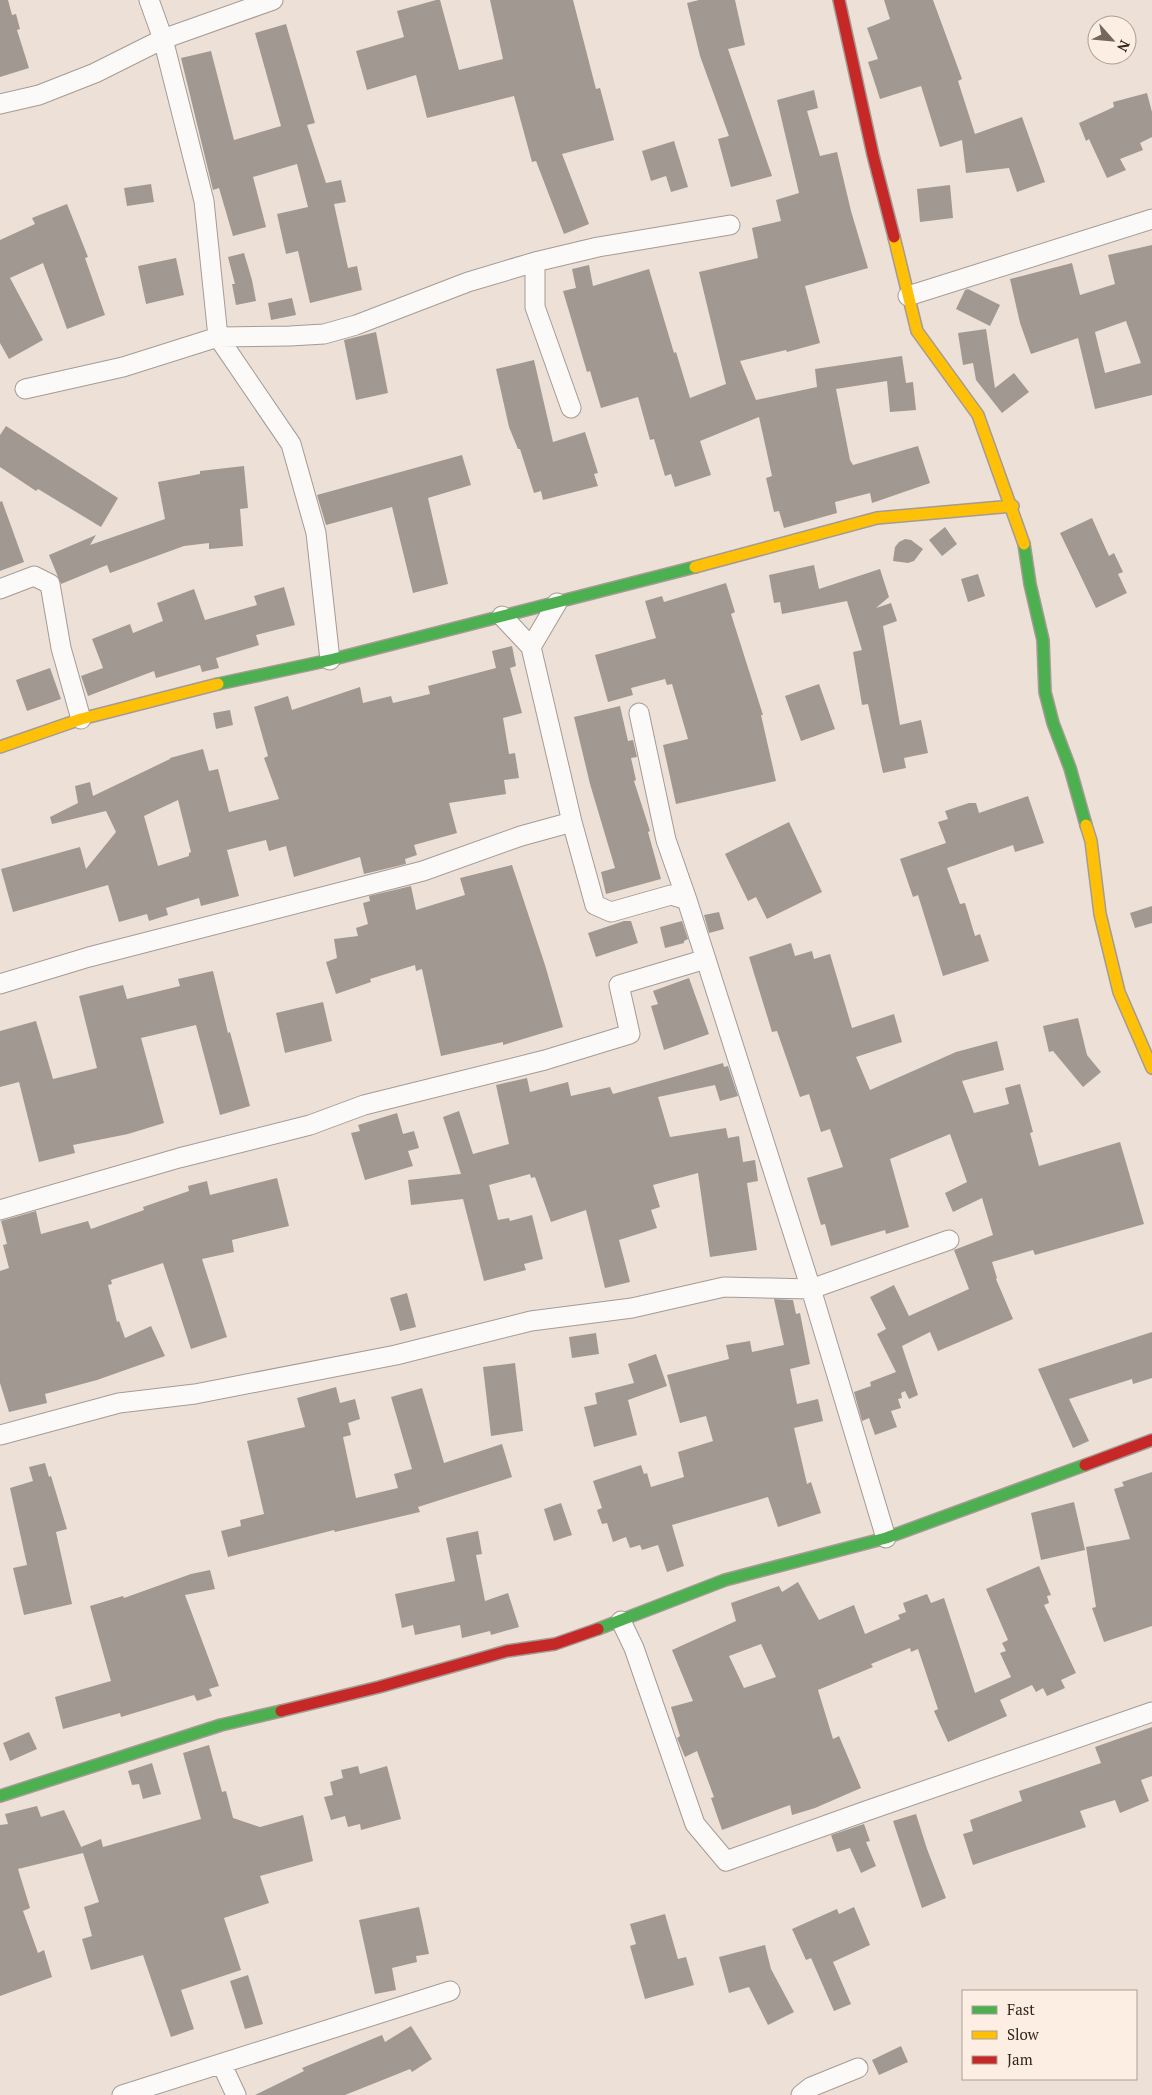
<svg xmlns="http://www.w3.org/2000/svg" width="1152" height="2095" viewBox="0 0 1152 2095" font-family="'PT Serif',serif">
<rect width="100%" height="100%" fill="#ede0d7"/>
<path fill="#a19891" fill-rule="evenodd" d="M0,0H8L12,15L16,14L20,29L17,30L29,68L0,77Z
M436,0H440L459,70L503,59L490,0H573L596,89L600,88L614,140L562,154L589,224L564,234L536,161L532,162L514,96L427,118L416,75L367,90L356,51L404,37L397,11Z
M699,0H735L745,45L728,49L772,176L731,187L718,139L729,136L700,56L687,3Z
M884,0H933L962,79L958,81L975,134L1022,117L1045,182L1017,192L1009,168L966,173L962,140L940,147L921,86L880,99L868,62L878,59L867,28L890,19Z
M286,24L315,123L307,125L326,183L341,180L346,202L334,204L348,268L357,266L362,290L310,303L298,251L286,254L277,214L308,207L297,164L253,177L266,227L233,236L219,188L213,190L181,58L211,51L234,140L281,126L255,33Z
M814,90L818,108L807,111L820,156L837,152L851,211L868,268L805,286L820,343L787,352L786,350L740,361L756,400L817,387L815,369L902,356L906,383L913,382L916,410L890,412L887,381L836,389L850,460L853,465L918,446L930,483L872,503L870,493L835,502L837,513L784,528L779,511L774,512L766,478L772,476L759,417L700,441L711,475L675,487L671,474L665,476L654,439L650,440L638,397L601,408L590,371L587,372L563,291L576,288L572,269L589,265L593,286L649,269L674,353L676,352L690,398L726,384L699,272L758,258L752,228L781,221L776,200L799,193L777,100Z
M1147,93L1152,112V137L1140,143L1143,150L1120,159L1126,170L1107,178L1089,139L1086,141L1079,123L1114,107L1113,102Z
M674,141L688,187L671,192L666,176L651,181L642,151Z
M151,184L154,202L127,206L124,188Z
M950,185L953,218L920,222L917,189Z
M67,204L88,257L85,258L105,315L67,329L43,263L10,278L43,340L9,359L0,343V240L35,224L32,218Z
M1152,245V395L1095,409L1078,338L1031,354L1020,323L1010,279L1072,263L1080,295L1115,284L1108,255ZM1126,321L1141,363L1105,373L1095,332Z
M244,253L252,280L256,301L236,305L232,284H235L228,257Z
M176,258L184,295L146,304L138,266Z
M968,289L1000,305L990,326L956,309L965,290Z
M292,298L296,315L271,320L268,303Z
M986,329L995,388L1014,373L1029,392L1002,413L976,380L973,363L963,365L958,333Z
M376,332L388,393L356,400L344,340Z
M534,360L553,442L585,432L598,473L594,474L598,486L543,500L541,491L534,493L520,449H518L509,427L496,369Z
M6,426L118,498L101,527L38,489L36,491L0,467V435Z
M462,455L471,485L428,498L448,584L413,593L392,507L326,525L317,495Z
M244,466L248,508L240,509L243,546L209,549V543L184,546L110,573L107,565L61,584L49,555L96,535L90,545L165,519L158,482L200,474V471Z
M2,501L24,562L0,571V502Z
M1092,518L1109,556L1114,553L1123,572L1118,574L1127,593L1096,608L1060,533Z
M945,527L957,544L942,556L929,540Z
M905,539L911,540L923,549L914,561L908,563L893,561L895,547L899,542Z
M814,565L819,589L880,569L889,597L876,608L891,603L897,621L883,626L900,725L921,720L928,753L904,758L906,768L883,773L868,704L862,705L853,652L862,650L847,601L782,614L780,602L774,603L769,575Z
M978,574L985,596L968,602L961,579Z
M726,583L735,612L731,614L763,715H761L776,781L676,804L663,745L688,739L672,684L667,685L665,679L631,688L633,695L608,702L595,655L656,638L645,601L662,596L664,602Z
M284,587L295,625L256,635L259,645L216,658L219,668L202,672L200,665L156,678L154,671L88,696L81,676L103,668L92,639L130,624L133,633L163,621L157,603L194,589L205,620L257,605L254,596Z
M512,646L516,666L510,668L522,713L503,718L509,754L515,753L519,778L504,780L506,794L449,803L457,833L414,845L417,855L405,859L406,864L364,874L360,857L294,877L286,846L269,851L266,840L227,850L239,896L201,906L199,898L166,908L168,915L149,921L147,914L119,922L108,885L13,912L1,869L80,847L86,869L116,832L106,811L52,824L50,817L78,803L75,786L90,782L93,796L170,759V758L203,749L209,771L218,769L229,812L279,799L264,758L268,756L254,707L288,696L292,710L360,687L363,703L391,696L393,703L430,694L428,686L496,668L492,651ZM178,800L191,852L189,853V856L158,866L144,816Z
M50,668L61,699L27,711L16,680Z
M819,684L835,729L801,741L785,696Z
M620,706L628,741L633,740L637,757L631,758L636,780L634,781L650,831L648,832L661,879L606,894L601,872L615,868L590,784L574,717Z
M230,710L233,725L216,729L213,713Z
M1028,796L1044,843L1015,852L1013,845L947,868L960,904L965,903L975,936L980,934L989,961L943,976L918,895L913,897L900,859L946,843L938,822L948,819L945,811L969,803H976L979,813Z
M789,822L822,892L767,919L756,897L748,901L725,854Z
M512,865L545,965L563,1027L503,1045V1042L441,1056L422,969L416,971L415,965L370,979L371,982L336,994L326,962L337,958L334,939L358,936L356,928L368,924L363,903L370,901L369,896L411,886L416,910L465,895L460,878Z
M1152,906V923L1135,928L1130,913Z
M719,912L724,929L709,933L704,915Z
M624,921H631L638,943L596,957L588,933Z
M682,921L688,939L684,941V943L665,948L660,927Z
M791,943L795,956L812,951L814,959L830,954L852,1028L894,1014L902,1042L856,1057L870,1090L956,1052L997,1041L1004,1070L962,1081L974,1113L1009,1104L1005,1088L1020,1084L1033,1132L1030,1133L1039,1166L1120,1142L1144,1224L1035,1255L1033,1250L992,1262L997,1278L996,1279L1013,1319L938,1351L930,1332L902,1346L918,1395L909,1399L905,1391L901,1393L902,1398L898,1399L901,1408L891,1411L897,1427L875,1435L869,1418L862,1421L854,1392L871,1386L870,1382L896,1372L877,1334L886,1329L870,1297L894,1285L909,1316L969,1289L954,1250L993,1235L982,1198L953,1212L945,1193L967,1182L950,1134L890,1159L909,1227L886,1234L885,1230L831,1246L825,1224L821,1225L807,1178L843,1167L830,1129L821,1132L809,1094L800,1097L777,1031L772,1032L749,957Z
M213,971L228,1033L230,1032L250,1106L220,1115L196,1025L141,1038L164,1123L128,1134L73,1145L75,1153L39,1162L19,1082L0,1087V1031L36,1021L53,1079L97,1068L79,996L123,985L127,999L180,986L178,979Z
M689,978L709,1034L664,1050L651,1006L658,1004L653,991Z
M323,1002L332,1041L285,1053L276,1013Z
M1078,1018L1087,1055L1101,1072L1083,1087L1053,1051L1049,1052L1043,1026Z
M723,1063L724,1067L728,1066L738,1096L720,1101L715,1085L658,1097L670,1137L726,1128L728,1138L739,1136L743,1162L755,1160L758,1181L747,1183L757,1250L710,1257L698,1173L653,1185L660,1207L651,1210L657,1228L619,1240L630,1282L605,1288L586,1210L551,1222L535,1177L531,1178L530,1174L489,1185L498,1220L509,1218L510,1221L532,1215L543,1259L524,1264L526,1270L484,1281L463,1199L411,1205L408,1180L461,1174L443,1117L459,1111L473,1154L509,1144L496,1085L527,1078L530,1092L568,1082L571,1096L610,1087L613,1094Z
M397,1113L403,1134L414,1131L419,1148L408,1151L413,1166L365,1180L351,1133L360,1131L358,1125Z
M277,1178L289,1226L232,1240L234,1252L202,1259L227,1337L191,1349L163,1263L111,1280L112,1284L108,1285L117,1322L119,1321L125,1338L151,1326L165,1356L97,1380L45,1394L47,1403L9,1412L0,1383V1271L9,1268L3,1245L7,1244L1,1221L36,1211L41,1234L88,1221L91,1229L144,1210L143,1207L189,1191L188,1186L207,1181L210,1195Z
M407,1293L416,1327L400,1331L390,1298Z
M774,1299L793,1300L796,1314L800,1313L810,1364L790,1369L797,1404L818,1399L823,1421L794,1428L807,1484L811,1482L821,1513L778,1527L768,1497L672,1525L684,1566L667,1572L658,1545L642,1550L640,1545L630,1548L626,1537L613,1542L607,1523L602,1524L597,1510L602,1508L593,1481L641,1465L644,1474L647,1473L651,1487L684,1477L678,1452L713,1441L706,1416L680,1423L667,1375L729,1359L726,1345L750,1341L752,1352L784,1345Z
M1152,1332V1378L1133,1384L1132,1379L1069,1399L1089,1441L1073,1448L1038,1369Z
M596,1333L599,1354L572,1358L569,1337Z
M656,1354L667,1386L628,1400L637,1435L594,1447L584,1407L597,1404L595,1393L634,1383L628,1364Z
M515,1363L523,1431L491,1436L483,1367Z
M336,1387L340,1403L355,1399L360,1419L348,1423L351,1435L343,1437L356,1498L398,1488L394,1474L412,1469L391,1397L422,1388L444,1463L502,1444L512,1477L418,1507L420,1512L335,1532L334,1530L228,1557L221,1531L241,1526L240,1520L264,1514L247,1441L305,1427L297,1398Z
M45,1463L49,1477L51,1476L67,1529L56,1532L72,1604L24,1615L13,1568L27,1565L10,1488L33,1481L29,1467Z
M1152,1472V1626L1104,1642L1092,1608L1096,1607L1086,1547L1130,1539L1114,1489L1124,1486L1122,1482Z
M1074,1502L1085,1550L1041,1560L1031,1513Z
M561,1503L572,1535L554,1541L544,1509Z
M478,1531L482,1554L476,1555L485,1601L508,1593L519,1627L491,1635L490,1631L462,1638L460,1625L415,1635L413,1625L402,1628L395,1594L455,1581L446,1538Z
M1039,1566L1051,1595L1047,1596L1049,1603L1044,1605L1076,1673L1061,1680L1065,1688L1047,1696L1043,1688L1036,1692L1032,1685L1000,1700L1007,1716L948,1742L934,1711L938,1709L918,1649L911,1652L910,1648L871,1664L873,1667L818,1690L833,1739L839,1736L861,1788L815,1808L792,1815L790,1805L722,1830L711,1798L714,1797L697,1751L685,1757L677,1738L680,1736L671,1707L693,1701L672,1650L736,1621L731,1603L779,1586L782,1592L798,1582L819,1620L854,1605L865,1634L900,1619L898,1615L906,1612L903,1603L927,1594L931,1603L944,1598L975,1693L1011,1677L1000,1653L1006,1651L1002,1643L1008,1640L986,1589ZM761,1644L776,1677L744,1688L729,1656Z
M210,1570L215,1589L185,1595L219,1686L209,1689L212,1696L197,1701L194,1695L121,1717L120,1713L63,1729L55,1697L111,1681L90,1606L123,1596L124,1598L191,1574Z
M1152,1727V1776L1141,1780L1149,1801L1120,1813L1115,1800L1080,1811L1086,1827L973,1865L963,1834L973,1831L970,1820L1022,1801L1019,1791L1101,1763L1095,1747Z
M29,1732L37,1749L10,1761L3,1743Z
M209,1745L222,1792L226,1791L233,1818L260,1827L303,1815L313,1861L260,1876L269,1903L224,1918L241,1970L181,1990L194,2029L171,2037L143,1955L91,1970L82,1939L92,1936L84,1907L99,1902L83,1853L18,1869L30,1908L23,1911L38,1953L44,1950L52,1977L0,1996V1825L8,1824L5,1814L37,1806L41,1817L64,1810L83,1851L81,1847L101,1839L103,1847L201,1819L183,1753Z
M152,1763L161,1794L143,1799L139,1784L132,1785L128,1771Z
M358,1766L360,1774L387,1766L401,1819L361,1830L360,1824L348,1827L345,1816L331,1820L324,1797L333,1795L330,1782L343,1778L341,1770Z
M916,1814L927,1849L946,1898L922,1908L893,1821Z
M864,1824L870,1841L866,1842L876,1866L861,1873L850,1848L837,1852L831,1835Z
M419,1907L429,1954L416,1956L417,1962L392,1968L396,1990L375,1994L359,1920Z
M854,1907L870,1945L833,1962L851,2004L834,2011L811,1958L806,1960L792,1929L837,1909L839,1914Z
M665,1914L678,1959L686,1957L694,1985L645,1999L630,1946L636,1944L630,1924Z
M765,1945L771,1969L794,2012L768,2025L749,1987L729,1993L719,1957Z
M248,1975L263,2024L245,2029L230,1981Z
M411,2026L432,2059L412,2072L410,2069L345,2095H255L304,2071L302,2068L382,2035L385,2042Z
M901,2046L908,2062L879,2075L872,2060Z"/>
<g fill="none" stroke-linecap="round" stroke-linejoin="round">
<g stroke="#a49b94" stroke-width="21">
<path id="street" d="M149,0L163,39L204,201L218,337L291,444L316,533L330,660
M0,104L39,95L95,73L163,39L273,0
M535,262L598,247L730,225
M908,296L1152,219
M25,389L123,367L218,337L290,336L324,334L356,325L468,282L535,262V307L571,408
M0,589L34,576L50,584L61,648L81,719
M502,616L531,647L572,822L595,905L611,912L671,895L687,900
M531,647L557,603
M639,713L666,840L687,900L811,1289L886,1538
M0,984L89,957L423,871L521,836L572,822
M0,1210L179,1158L310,1125L364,1105L545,1060L630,1034L619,985L706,959
M0,1435L119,1403L195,1394L396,1355L531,1321L632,1308L724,1287L811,1289L949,1240
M621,1621L634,1648L695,1824L726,1861L866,1811L1152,1712
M222,2065L236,2095
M122,2095L450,1991
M801,2095L811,2087L858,2068"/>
</g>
<g stroke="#a49b94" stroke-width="14">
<path id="fast" d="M1024,544L1030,584L1043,640L1045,692L1053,723L1070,768L1086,825
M218,684L330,660L695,567
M598,1629L725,1580L886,1538L1085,1465
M0,1796L221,1725L281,1711"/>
</g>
<g stroke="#a49b94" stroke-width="14">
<path id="slow" d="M894,237L917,331L978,415L1024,544
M695,567L877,518L1013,506
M0,747L81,719L218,684
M1086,825L1091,841L1100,914L1119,992L1152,1068"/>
</g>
<g stroke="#a49b94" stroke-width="14">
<path id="jam" d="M839,0L873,155L894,237
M1085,1465L1152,1440
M281,1711L379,1687L507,1651L555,1644L598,1629"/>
</g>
<use href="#street" stroke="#fcfaf9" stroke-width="19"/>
<use href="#fast" stroke="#4caf50" stroke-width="11"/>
<use href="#slow" stroke="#ffc107" stroke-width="11"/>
<use href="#jam" stroke="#c62828" stroke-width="11"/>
</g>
<rect x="962" y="1990" width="175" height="90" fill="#fdeee3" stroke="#ab9e95"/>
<rect x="972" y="2006" width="25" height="8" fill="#4caf50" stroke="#ab9e95"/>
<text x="1007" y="2015" font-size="15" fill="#302720">Fast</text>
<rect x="972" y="2031" width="25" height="8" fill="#ffc107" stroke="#ab9e95"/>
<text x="1007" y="2040" font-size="15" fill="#302720">Slow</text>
<rect x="972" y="2056" width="25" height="8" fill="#c62828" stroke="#ab9e95"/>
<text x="1007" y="2065" font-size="15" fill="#302720">Jam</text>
<g transform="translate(1112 40) rotate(117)"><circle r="24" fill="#fdeee3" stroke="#ab9e95"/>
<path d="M0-4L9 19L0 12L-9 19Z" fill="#726860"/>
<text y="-8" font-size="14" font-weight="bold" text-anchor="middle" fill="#302720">N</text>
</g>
</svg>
